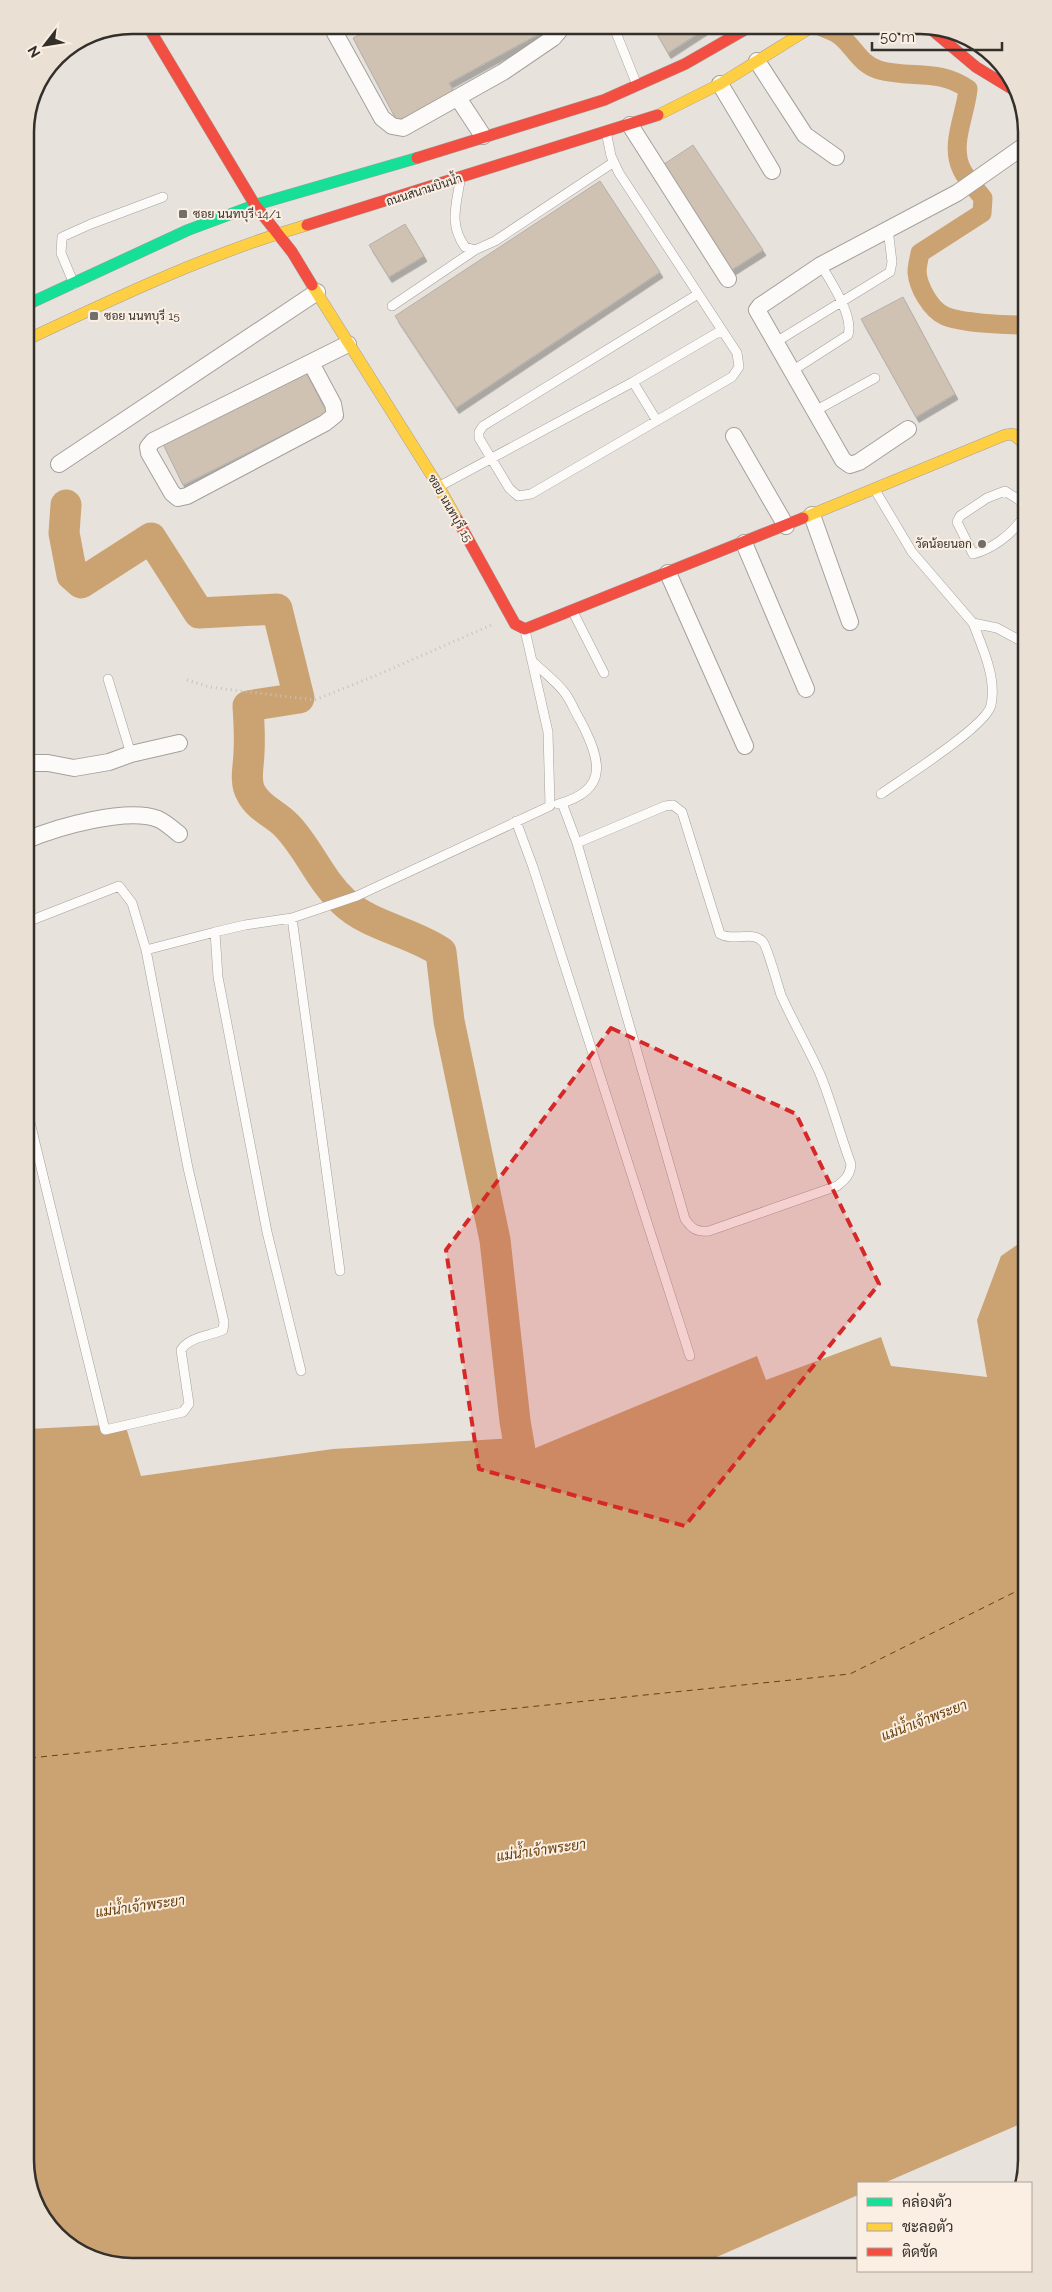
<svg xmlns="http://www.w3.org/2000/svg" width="1052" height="2292" viewBox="0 0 1052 2292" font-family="Raleway,Sarabun,sans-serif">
<defs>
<filter id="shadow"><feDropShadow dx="3" dy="5.5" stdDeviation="0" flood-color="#0004"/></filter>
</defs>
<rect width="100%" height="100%" fill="#e8e2dc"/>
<path fill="#cba272" d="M1024,1240L1027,2121L884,2183H858V2195L703,2263L125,2267L67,2245L31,2195L29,1429L125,1424L141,1476L333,1449L532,1437L533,1449L757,1356L766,1380L881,1337L891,1366L987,1377L977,1320L1001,1256Z"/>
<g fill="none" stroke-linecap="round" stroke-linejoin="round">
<path stroke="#cba272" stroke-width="19" d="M817,25C824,28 833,31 839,35C854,46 859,64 879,70C911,79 939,68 968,89C966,114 949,145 962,170C967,180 976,189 983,198L982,213L920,253C919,259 917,266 917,272C918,287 931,310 945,316C962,323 1003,325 1022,325"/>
<path stroke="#cba272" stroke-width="31" d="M66,505L64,533L72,575L81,583L151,538L199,613L277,609L299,698L248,706C249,721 250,737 249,752C249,765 244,781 251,793C258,808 276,814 287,826C309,849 320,880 344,902C369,926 412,932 441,952L449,1021L495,1240L515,1421L525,1480"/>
<path stroke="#67400b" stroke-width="1" stroke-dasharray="6 5" stroke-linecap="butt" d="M30,1758L850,1674L1025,1587"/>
</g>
<path fill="#d0c2b3" stroke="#b5b0ac" filter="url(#shadow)" d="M379,25H555L449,83L456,95L397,121L353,38Z
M652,25H702L705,29L668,53Z
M693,145L763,250L730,271L661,166Z
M600,181L660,272L456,408L395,316Z
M405,224L424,256L389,277L369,245Z
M903,297L955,394L916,417L861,319Z
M305,370L327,413L183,485L162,442Z"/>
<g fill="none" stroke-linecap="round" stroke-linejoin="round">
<g stroke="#a4a09b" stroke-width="10">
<path id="lane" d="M613,25L637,85
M606,131L611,156L619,173L737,353L739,367L732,377L531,494L518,496L509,488L479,438V432L483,426L698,294
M460,181C456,206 449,225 465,247L475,250L495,241L614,162
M74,284L61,253L62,237L91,224L163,197
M392,306L475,250
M776,342L890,272L892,262L888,229
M792,371L848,335C854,316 831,282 821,265
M633,382L657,421
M815,411L875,378
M440,486L633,382L722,330
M875,490L912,552L973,623L997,628L1023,642
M1022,502L1005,491L987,498L960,516L957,522L973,554C992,549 1011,535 1022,519
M573,612L604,673
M532,661C542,671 556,681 565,693C571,701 575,712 580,720C600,758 611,790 558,804
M108,679L131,754
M881,794C902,779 987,726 991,705C997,678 982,647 973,623
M562,803L577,843L665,806L673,805L682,812L720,934C733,942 753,930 763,942C767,946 778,986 781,995C793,1022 808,1047 820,1074C832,1103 840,1135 851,1164C850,1175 846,1179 837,1186L709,1231C696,1232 692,1229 685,1219L577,843
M516,821L533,867L690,1356
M292,918L340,1271
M27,922L119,886L132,903L146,950
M28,1114L105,1430L183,1412L189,1404L181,1350C189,1337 209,1336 223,1330L224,1322L188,1168L146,950L215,932
M301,1371L267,1232L218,977L215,932L245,925L292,918L357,896L550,806L548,732L525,630"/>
</g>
<g stroke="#a4a09b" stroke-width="18">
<path id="street" d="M336,25L335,33L382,118L392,126L403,128L503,72L553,38L559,31L560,25
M757,61L805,135L836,157
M720,84L772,171
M458,98L483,136
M630,125L728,279
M311,363L333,404L335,415L325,423L187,496L178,498L172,493L149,453L148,447L153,441L348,344
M908,429L859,462L850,465L843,460L757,310L760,306L821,265L957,193L1021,148
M734,436L786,526
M59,464L317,292
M812,515L850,622
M744,543L806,689
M668,573L745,746
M27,763H48L74,768L109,762L131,754L179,743
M27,840C57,827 127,807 158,819C165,822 173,829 179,834"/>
</g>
<g stroke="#a4a09b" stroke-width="12">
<path id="fast" d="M26,305L188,230L255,205L417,158"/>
</g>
<g stroke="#a4a09b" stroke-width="12">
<path id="slow" d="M658,115L720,84L815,25
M312,285L439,487L457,519
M26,340C117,297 210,253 307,225
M803,518L1005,435L1013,434L1022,442"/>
</g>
<g stroke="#a4a09b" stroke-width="12">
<path id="jam" d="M147,25L255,205L292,252L312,285
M926,25L976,67L1017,92
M417,158L604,100L685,64L753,25
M307,225L658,115
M457,519L515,624L525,629L803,518"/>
</g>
<path stroke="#c4c3c0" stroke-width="3" stroke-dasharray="1 4" stroke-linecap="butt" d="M187,680L209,687L315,700L377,675L494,624"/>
<use href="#lane" stroke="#fcfbfa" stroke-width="9"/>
<use href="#street" stroke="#fcfbfa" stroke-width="16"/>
<use href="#fast" stroke="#16e098" stroke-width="11"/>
<use href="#slow" stroke="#ffcf43" stroke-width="11"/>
<use href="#jam" stroke="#f24e42" stroke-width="11"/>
</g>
<path fill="#d62828" fill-opacity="0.2" stroke="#d62828" stroke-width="4" stroke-dasharray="10 6" stroke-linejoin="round" d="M611,1028L796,1114L879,1284L685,1526L479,1469L446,1250Z"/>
<g fill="#726e68" stroke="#fbefe3" stroke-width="2">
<rect x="178" y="209" width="10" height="10" rx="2.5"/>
<rect x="89" y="311" width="10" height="10" rx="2.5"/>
<circle cx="982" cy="544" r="5"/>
</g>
<g text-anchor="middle" stroke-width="4" stroke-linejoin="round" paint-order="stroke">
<g font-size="12" fill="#332f2a" stroke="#fbefe3">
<text transform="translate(424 190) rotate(-18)" y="4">ถนนสนามบินน้ำ</text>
<text transform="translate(450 508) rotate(60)" y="4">ซอย นนทบุรี 15</text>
</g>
<g font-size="12" fill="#332f2a" stroke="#fbefe3" text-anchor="start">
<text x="193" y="218">ซอย นนทบุรี 14/1</text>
<text x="104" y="320">ซอย นนทบุรี 15</text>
<text x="972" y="548" text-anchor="end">วัดน้อยนอก</text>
</g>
<g font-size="14" font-style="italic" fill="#67400b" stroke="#fbefe3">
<text transform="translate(924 1720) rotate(-21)" y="5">แม่น้ำเจ้าพระยา</text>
<text transform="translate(541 1850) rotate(-8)" y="5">แม่น้ำเจ้าพระยา</text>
<text transform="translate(140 1906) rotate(-8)" y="5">แม่น้ำเจ้าพระยา</text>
</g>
</g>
<path d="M0 0H1052V2292H0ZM132 34H920A98 98 0 0 1 1018 132V2160A98 98 0 0 1 920 2258H132A98 98 0 0 1 34 2160V132A98 98 0 0 1 132 34Z" fill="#ebe0d4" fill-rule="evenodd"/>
<path fill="none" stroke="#332f2a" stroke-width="2.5" d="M132 34H920A98 98 0 0 1 1018 132V2160A98 98 0 0 1 920 2258H132A98 98 0 0 1 34 2160V132A98 98 0 0 1 132 34Z"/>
<rect x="857" y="2182" width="175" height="90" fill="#fbefe3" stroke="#aba299"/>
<rect x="867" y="2198" width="25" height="8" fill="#16e098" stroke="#aba299"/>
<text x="902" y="2207" font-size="15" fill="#332f2a">คล่องตัว</text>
<rect x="867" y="2223" width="25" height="8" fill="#ffcf43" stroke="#aba299"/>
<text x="902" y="2232" font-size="15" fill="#332f2a">ชะลอตัว</text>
<rect x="867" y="2248" width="25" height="8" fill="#f24e42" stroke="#aba299"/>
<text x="902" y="2257" font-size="15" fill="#332f2a">ติดขัด</text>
<g transform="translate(45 45) rotate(239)" stroke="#fbefe3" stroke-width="4" paint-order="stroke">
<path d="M0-4L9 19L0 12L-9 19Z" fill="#332f2a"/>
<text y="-8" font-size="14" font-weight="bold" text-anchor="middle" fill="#332f2a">N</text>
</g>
<path d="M872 42v8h130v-8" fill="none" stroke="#332f2a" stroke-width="2.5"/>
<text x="880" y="42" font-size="15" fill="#332f2a" stroke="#fbefe3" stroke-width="4" paint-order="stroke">50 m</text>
</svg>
